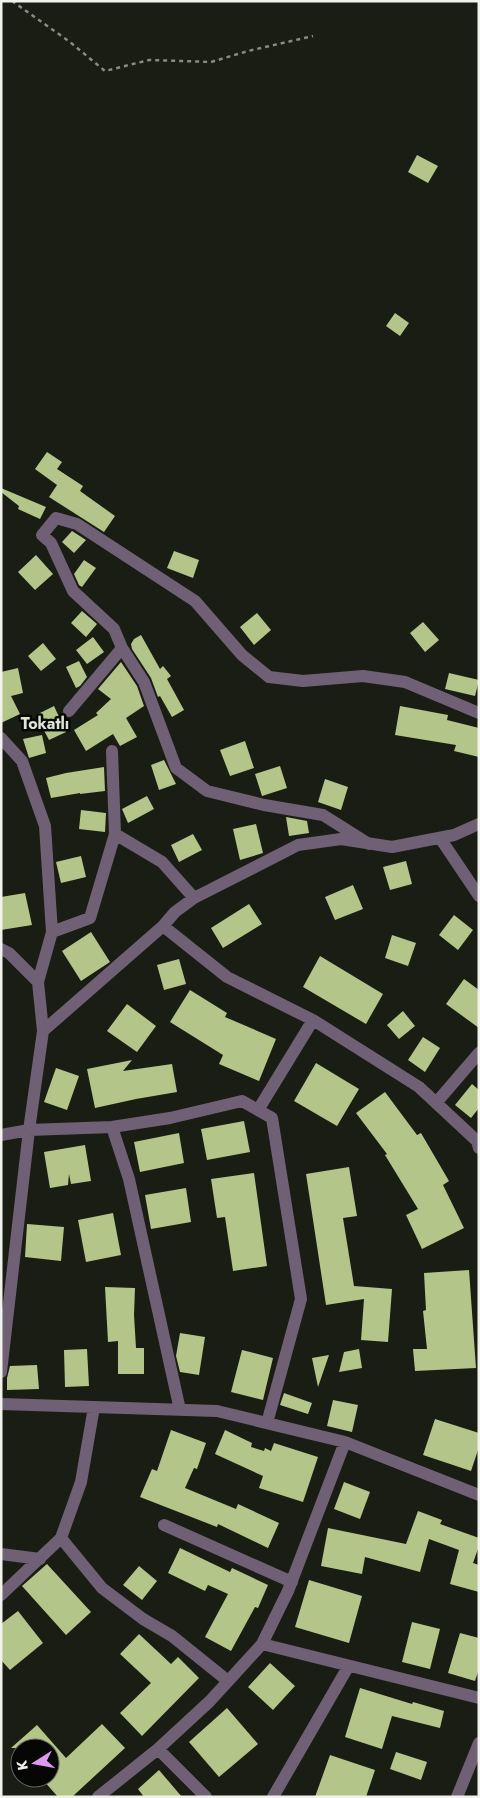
<svg xmlns="http://www.w3.org/2000/svg" width="480" height="1798" viewBox="0 0 480 1798" font-family="Jost,sans-serif">
<rect width="100%" height="100%" fill="#1a1d14"/>
<path fill="#b4c589" d="M417,155L438,166L428,183L408,172Z
M395,313L409,323L400,336L386,326Z
M47,452L62,462L57,469L83,486L80,491L115,516L104,532L49,497L57,485L35,469Z
M1,488L46,507L40,519L18,509L19,506L1,492Z
M72,531L86,540L74,553L62,542Z
M174,551L199,560L193,578L167,568Z
M36,555L53,574L35,590L18,572Z
M84,560L96,568L82,587L79,585L74,574Z
M82,611L97,624L86,637L71,623Z
M257,613L271,630L254,645L240,627Z
M423,622L439,640L425,652L410,633Z
M141,635L160,669L163,666L171,676L167,679L184,710L172,717L160,696L158,697L151,678L132,649L131,644L134,639Z
M93,637L104,652L87,664L76,650Z
M43,643L56,659L41,671L28,656Z
M79,661L87,677L80,686L76,688L66,667Z
M121,662L137,686L144,706L126,718L137,737L120,746L113,734L86,751L74,730L98,715L96,713L111,699L98,689Z
M18,668L23,693L11,696L20,714L1,723V672Z
M449,673L479,680L475,696L445,689Z
M54,706L66,732L49,740L36,715Z
M400,706L448,715L447,720L479,728V757L454,751L456,745L395,735Z
M42,735L46,753L29,758L23,739Z
M245,741L254,768L230,776L220,750Z
M164,760L176,784L159,790L151,765Z
M280,766L287,788L262,796L255,774Z
M104,767L105,791L80,794V793L51,798L46,778L66,773Z
M325,779L348,787L341,810L318,802Z
M147,796L154,809L128,823L122,809Z
M81,810L106,813L105,832L79,829Z
M286,817L307,821L309,833L289,836Z
M256,824L263,853L240,860L233,829Z
M193,834L202,850L179,862L171,845Z
M81,856L86,877L61,883L56,862Z
M406,861L412,884L390,890L383,867Z
M353,885L363,909L335,920L325,897Z
M25,893L32,925L1,930V897Z
M249,904L262,924L223,948L211,928Z
M454,915L473,930L458,950L439,935Z
M91,932L110,962L81,981L62,951Z
M392,935L416,943L408,966L385,958Z
M320,956L383,994L366,1024L303,987Z
M179,959L186,984L164,990L157,965Z
M464,979L479,990V1028L446,1004Z
M190,990L227,1013L225,1017L276,1039L259,1081L219,1064L223,1055L170,1022Z
M127,1004L156,1026L137,1052L107,1031Z
M403,1011L415,1026L399,1039L387,1025Z
M423,1037L440,1048L425,1072L408,1060Z
M132,1060L123,1071L172,1064L177,1092L136,1099L95,1108L87,1069Z
M316,1063L359,1089L337,1126L294,1101Z
M56,1068L79,1076L67,1110L44,1102Z
M472,1084L479,1090V1108L471,1118L455,1105Z
M385,1092L417,1135L421,1133L449,1181L443,1185L464,1228L422,1249L406,1215L418,1209L385,1155L387,1154L356,1113Z
M244,1121L250,1152L207,1160L201,1129Z
M179,1133L184,1163L140,1172L134,1142Z
M85,1145L91,1181L71,1184L69,1174L68,1185L50,1188L44,1152Z
M349,1167L357,1216L343,1218L354,1286L392,1289L388,1342L361,1340L364,1299L326,1305L306,1174Z
M254,1173L267,1266L233,1271L225,1217L217,1218L211,1179Z
M186,1188L191,1222L151,1229L145,1195Z
M113,1213L121,1255L86,1262L78,1220Z
M27,1224L64,1227L61,1261L25,1257Z
M469,1270L476,1368L415,1371L413,1349H427L423,1311L426,1310L424,1273Z
M105,1287L135,1288L134,1315L136,1348H144V1374H118V1341L108,1342Z
M180,1333L205,1337L199,1375L180,1372L176,1356Z
M87,1349L89,1386L65,1387L64,1350Z
M359,1349L362,1368L339,1372L344,1352Z
M242,1350L273,1358L263,1400L231,1392Z
M329,1355L318,1387L312,1358Z
M37,1365L39,1389L7,1390V1378L10,1366Z
M284,1393L312,1403L308,1414L280,1405Z
M333,1400L358,1405L352,1432L327,1426Z
M435,1419L479,1433V1447L471,1471L423,1455Z
M171,1430L206,1443L197,1469L194,1468L185,1488L236,1509L238,1504L279,1523L268,1548L218,1524L217,1527L140,1497L152,1469L157,1471Z
M225,1430L252,1443L251,1447L264,1451L265,1448L271,1451L274,1443L318,1457L303,1502L259,1488L263,1476L215,1454Z
M344,1482L370,1492L360,1519L334,1509Z
M418,1511L442,1520L440,1524L479,1538V1546L473,1563L479,1565V1592L450,1584L459,1550L429,1539L420,1572L365,1557L362,1574L321,1566L328,1528L406,1544Z
M180,1548L230,1572L232,1568L268,1585L258,1608L255,1607L231,1651L205,1637L228,1594L208,1585L205,1591L168,1573Z
M47,1564L91,1612L66,1635L22,1586Z
M139,1566L157,1581L142,1600L123,1585Z
M309,1580L362,1596L349,1643L295,1627Z
M18,1611L43,1643L10,1670L1,1660V1624Z
M412,1622L440,1629L430,1669L402,1662Z
M460,1633L479,1638V1669L475,1681L448,1673Z
M139,1634L171,1664L178,1657L199,1678L142,1736L120,1713L151,1683L120,1654Z
M270,1663L295,1686L273,1710L248,1687Z
M360,1688L412,1704L413,1702L444,1711L440,1728L392,1716L382,1749L345,1737Z
M227,1708L258,1744L219,1777L189,1742Z
M102,1724L125,1748L72,1797H58L43,1780L45,1778H50V1748H11L37,1725L66,1758Z
M396,1752L427,1762L421,1780L390,1769Z
M330,1755L375,1770L366,1797H315Z
M159,1770L182,1797H144L138,1789Z"/>
<g fill="none" stroke-linecap="round" stroke-linejoin="round">
<path stroke="#898b83" stroke-width="2.5" stroke-dasharray="4 4" stroke-linecap="butt" d="M12,1L70,42L105,71L149,60L211,62L248,51L313,36"/>
<path stroke="#706075" stroke-width="12" d="M69,711L122,648
M1,738L22,761L45,826L52,932L38,982L43,1031
M115,834L162,862L194,898
M440,838L479,896
M369,844L323,815L264,805L207,791L176,768L144,682L122,648L114,629L73,591L51,543L42,535L56,518L77,524L195,601L242,655L269,677L303,681L363,676L405,682L479,713
M163,926L227,977L313,1020L419,1087L477,1141L479,1148
M52,932L90,918L115,834L112,751
M1,949L9,953L38,982
M436,1103L479,1053
M258,1110L313,1020
M112,1127L170,1118L242,1101L272,1118L301,1299L267,1423
M1,1135L29,1130L112,1127L129,1179L180,1410
M1,1372L29,1130L43,1031L163,926L175,912L194,898L298,845L341,839L392,847L454,835L479,824
M1,1404L217,1411L345,1442L479,1495
M164,1525L292,1582
M61,1538L102,1588L143,1619L172,1636L228,1681
M1,1554L40,1559
M1,1595L61,1538L81,1482L94,1407
M262,1644L479,1698
M158,1749L206,1797
M98,1797L158,1749L210,1701L262,1644L288,1591L345,1442
M273,1797L348,1667
M457,1797L479,1743"/>
</g>
<g text-anchor="middle" stroke-width="5" stroke-linejoin="round" paint-order="stroke">
<g font-size="16" font-weight="bold" fill="#e0e4d7" stroke="#060704">
<text x="45" y="729">Tokatlı</text>
</g>
</g>
<rect width="480" height="1798" fill="none" stroke="#f0f2eb" stroke-width="5"/>
<g transform="translate(35 1763) rotate(259)"><circle r="24" fill="#060704" stroke="#646560"/>
<path d="M0-4L9 19L0 12L-9 19Z" fill="#de98f2"/>
<text y="-8" font-size="14" font-weight="bold" text-anchor="middle" fill="#f0f2eb">K</text>
</g>
</svg>
